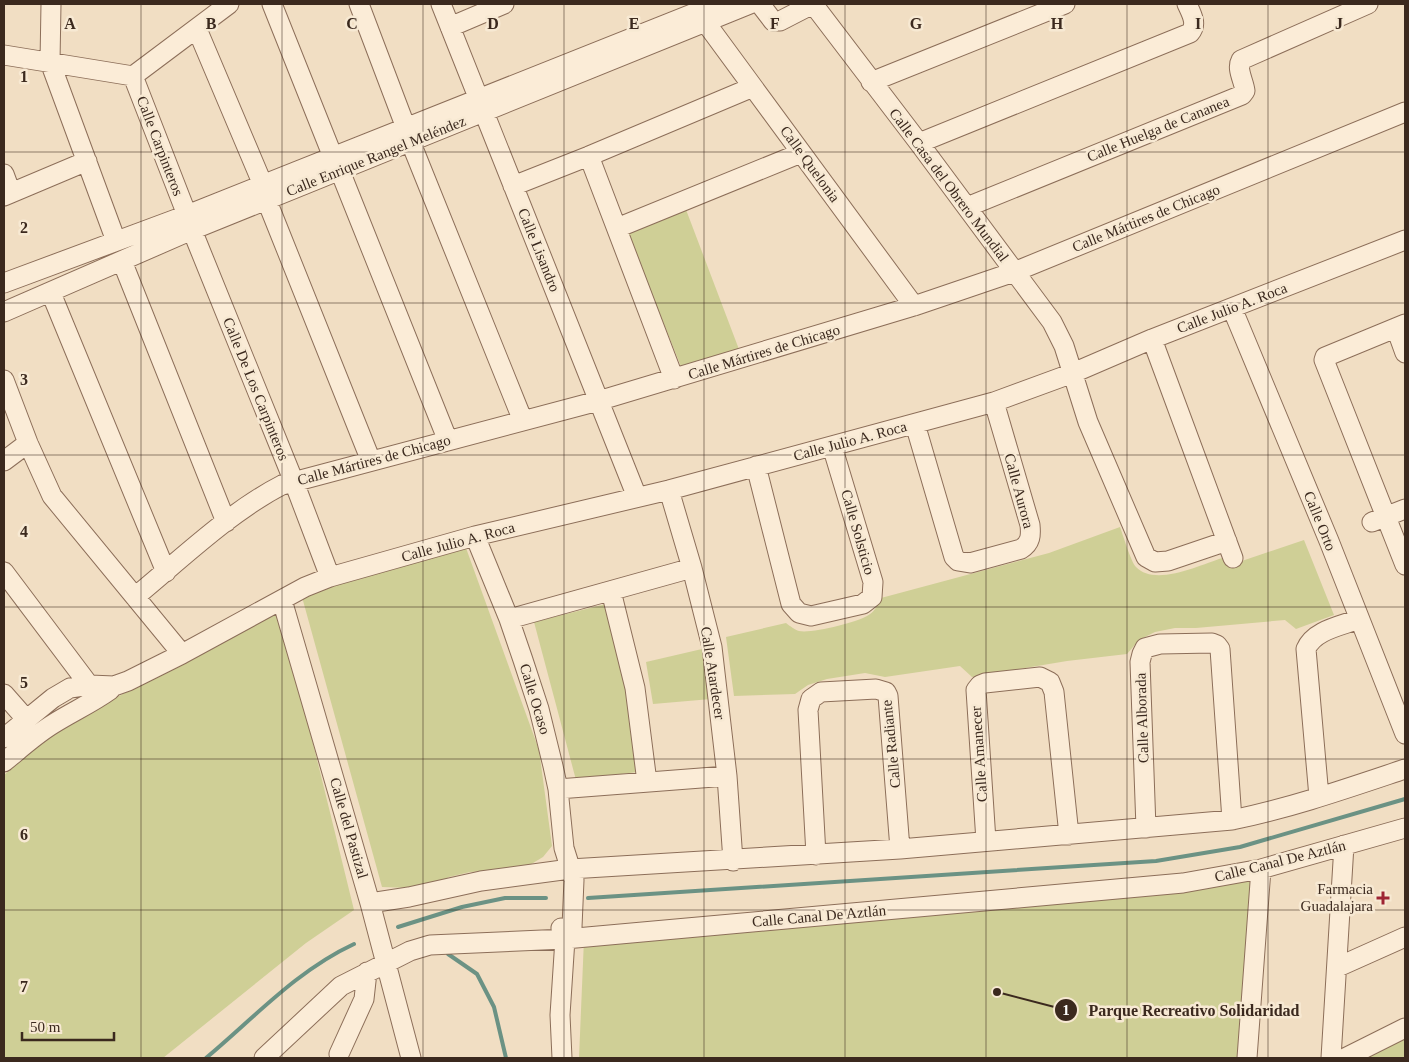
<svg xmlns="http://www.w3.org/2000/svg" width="1409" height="1062" viewBox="0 0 1409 1062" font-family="Georgia,serif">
<rect width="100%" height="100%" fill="#f1dec3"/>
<path fill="#cfcf96" d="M685,207L740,352L682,369L626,230Z
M1120,527C1123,535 1131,562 1136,567C1155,587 1200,565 1222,558L1230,565L1304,540L1334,615L1296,629L1285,620L1196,628H1175L1155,632L1139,640L1127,654L1067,661L972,677L960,666L885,677L865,673L827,679L808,685L795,694L734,696L726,637L786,623C790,626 795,630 799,631C811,634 857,622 867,616C875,612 877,605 881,598L1049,553Z
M466,548L539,750L552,846L543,857L523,869L470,872L449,877L434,886L410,888L382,887L302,597L335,581Z
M606,604L625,682L637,772L576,780L534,622Z
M280,609L354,910L306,943L163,1058H4V775L60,728Z
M702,649L708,673L711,699L653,704L646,662Z
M1261,869L1247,1058H579L584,939Z
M1405,1028V1058H1345Z"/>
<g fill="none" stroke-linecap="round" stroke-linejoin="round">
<path stroke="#6b9284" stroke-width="4" d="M588,898L1156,861L1240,847L1405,799
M398,927L462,907L505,898H546
M448,954L477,974L494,1007L506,1058
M206,1058C254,1018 296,971 354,944"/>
<g stroke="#8c6e59" stroke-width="21">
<path id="minor" d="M51,4L50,62L116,241
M272,4L333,157
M359,4L406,128
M441,4L637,497
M760,4L773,21H780L813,4
M813,4L919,143L1052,322L1064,346L1088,422L1146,557L1155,562L1168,561L1227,541
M706,23L914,306
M450,27L504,4
M197,29L263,185
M4,55L133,76L229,4
M133,76L187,215
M871,82L1065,4
M411,143L523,421
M919,143L1190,33C1198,24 1191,13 1187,4
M589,156L674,379
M340,171L448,441
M4,174L11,193
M513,186L589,156L753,87
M4,196L87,161
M267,201L371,461
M967,207L1242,95L1245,91C1244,81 1236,69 1241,60L1368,4
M617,228L801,153
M192,230L294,482L330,577
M122,261L226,522
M4,283L187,215L717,4
M51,293L166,572
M1232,308L1329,541L1405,734
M4,312L192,230L750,4
M1405,324L1325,357L1324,360L1405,565
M1396,328L1405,353
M1152,339L1233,558
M4,380L28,443L52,496L182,654
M915,424L954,557L958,561L970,563L1021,549C1031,543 1031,535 1030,525L994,402
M4,461L28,443
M756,466L791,604L799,613L811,616L863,604L872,597L873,582L832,446
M669,490L692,568L712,647L727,776L733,861
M1372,522L1405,509
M475,536L509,619L523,660L539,709L553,766L558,789L564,848L574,880L572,927L565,939
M4,572L95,693
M611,591L635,688L647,782
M135,597C180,560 231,511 282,485L598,401L914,306L1014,272L1405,112
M282,600L370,903L411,1058
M509,619L692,568
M4,694L26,719
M4,738L53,698L70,688L90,685L114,686L128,681L182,654L305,587L330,577L475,536L669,490L994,402L1073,373L1152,339L1405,240
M4,762C20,749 35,735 53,724C72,712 92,703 110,690
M558,789L727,776
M1319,797L1306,649C1314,630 1341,626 1359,619
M1146,828L1140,662L1142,654L1145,648L1160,644L1212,643L1217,645L1220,649L1232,820
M986,841L976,690L980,685L985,683L1040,677L1050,682L1054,692L1069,835
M816,855L808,710L811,699L821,692L876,689L886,692L888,696L900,849
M370,903L409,897L481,881L570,869L900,849L1232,820C1291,808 1348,788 1405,769
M561,928L565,939L560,1015L562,1058
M1338,967L1405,937
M339,1054L364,999L367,972
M264,1058L341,986L410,951L430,945L565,939L1183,883L1261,869L1405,828
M1247,1058L1261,869
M1331,1058L1344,845
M1345,1058L1405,1028"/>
</g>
<use href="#minor" stroke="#fbecd7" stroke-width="19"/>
</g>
<path fill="none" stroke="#3b291e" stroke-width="1" stroke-opacity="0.55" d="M141,4V1058M282,4V1058M423,4V1058M564,4V1058M704,4V1058M845,4V1058M986,4V1058M1127,4V1058M1268,4V1058M4,152H1405M4,303H1405M4,455H1405M4,607H1405M4,759H1405M4,910H1405"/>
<path fill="#9e2533" stroke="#f7e9d3" stroke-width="2" d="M1380.5 890.5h5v5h5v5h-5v5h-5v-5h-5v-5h5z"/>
<g text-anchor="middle" stroke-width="5" stroke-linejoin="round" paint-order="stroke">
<g font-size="15" fill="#3b291e" stroke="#f7e9d3">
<text transform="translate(1158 129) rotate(-22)" y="5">Calle Huelga de Cananea</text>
<text transform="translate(160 146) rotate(69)" y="5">Calle Carpinteros</text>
<text transform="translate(376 156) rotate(-22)" y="5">Calle Enrique Rangel Meléndez</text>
<text transform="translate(810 164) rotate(54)" y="5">Calle Quelonia</text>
<text transform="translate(949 185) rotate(53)" y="5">Calle Casa del Obrero Mundial</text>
<text transform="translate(1146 218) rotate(-22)" y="5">Calle Mártires de Chicago</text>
<text transform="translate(539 250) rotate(68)" y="5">Calle Lisandro</text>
<text transform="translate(1232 308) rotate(-21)" y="5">Calle Julio A. Roca</text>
<text transform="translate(764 352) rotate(-17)" y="5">Calle Mártires de Chicago</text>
<text transform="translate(256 389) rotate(68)" y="5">Calle De Los Carpinteros</text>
<text transform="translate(850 441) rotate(-15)" y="5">Calle Julio A. Roca</text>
<text transform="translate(374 460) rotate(-15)" y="5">Calle Mártires de Chicago</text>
<text transform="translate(1019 491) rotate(75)" y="5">Calle Aurora</text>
<text transform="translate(1320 521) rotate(68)" y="5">Calle Orto</text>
<text transform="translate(858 532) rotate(74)" y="5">Calle Solsticio</text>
<text transform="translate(458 542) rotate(-15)" y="5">Calle Julio A. Roca</text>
<text transform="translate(713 673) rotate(81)" y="5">Calle Atardecer</text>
<text transform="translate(535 699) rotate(73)" y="5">Calle Ocaso</text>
<text transform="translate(1142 718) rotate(-92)" y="5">Calle Alborada</text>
<text transform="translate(891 744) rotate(-96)" y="5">Calle Radiante</text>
<text transform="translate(979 754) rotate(-94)" y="5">Calle Amanecer</text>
<text transform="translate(349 828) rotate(74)" y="5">Calle del Pastizal</text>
<text transform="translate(1280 861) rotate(-14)" y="5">Calle Canal De Aztlán</text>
<text transform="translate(819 916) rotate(-5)" y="5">Calle Canal De Aztlán</text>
</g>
<g font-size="15" fill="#3b291e" stroke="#f7e9d3" text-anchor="end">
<text x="1373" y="894">Farmacia<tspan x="1373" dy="17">Guadalajara</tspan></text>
</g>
</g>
<g font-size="16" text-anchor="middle" font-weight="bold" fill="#3b291e" stroke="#f7e9d3" stroke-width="5" stroke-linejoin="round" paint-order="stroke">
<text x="70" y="29">A</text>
<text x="211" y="29">B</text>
<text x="352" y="29">C</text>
<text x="493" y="29">D</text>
<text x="634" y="29">E</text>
<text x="775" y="29">F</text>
<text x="916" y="29">G</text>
<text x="1057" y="29">H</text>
<text x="1198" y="29">I</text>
<text x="1339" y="29">J</text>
<text x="24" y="82">1</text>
<text x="24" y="233">2</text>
<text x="24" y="385">3</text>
<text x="24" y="537">4</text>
<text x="24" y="688">5</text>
<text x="24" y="840">6</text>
<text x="24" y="992">7</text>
</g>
<path fill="none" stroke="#3b291e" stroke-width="2" d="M997 992L1066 1010"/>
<g fill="#3b291e" stroke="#f7e9d3" stroke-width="2">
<circle cx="997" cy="992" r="5"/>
<circle cx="1066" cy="1010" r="12"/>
</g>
<g font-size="15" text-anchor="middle" font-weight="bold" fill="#fff">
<text x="1066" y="1015">1</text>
</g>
<g font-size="16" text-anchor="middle" font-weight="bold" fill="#3b291e" stroke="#f7e9d3" stroke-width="5" stroke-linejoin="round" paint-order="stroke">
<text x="1194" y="1016">Parque Recreativo Solidaridad</text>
</g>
<rect width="1409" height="1062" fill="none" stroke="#3b291e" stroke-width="10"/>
<path d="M22 1032v8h92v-8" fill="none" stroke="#3b291e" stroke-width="2.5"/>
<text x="30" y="1032" font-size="15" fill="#3b291e" stroke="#f7e9d3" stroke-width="4" paint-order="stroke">50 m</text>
</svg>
